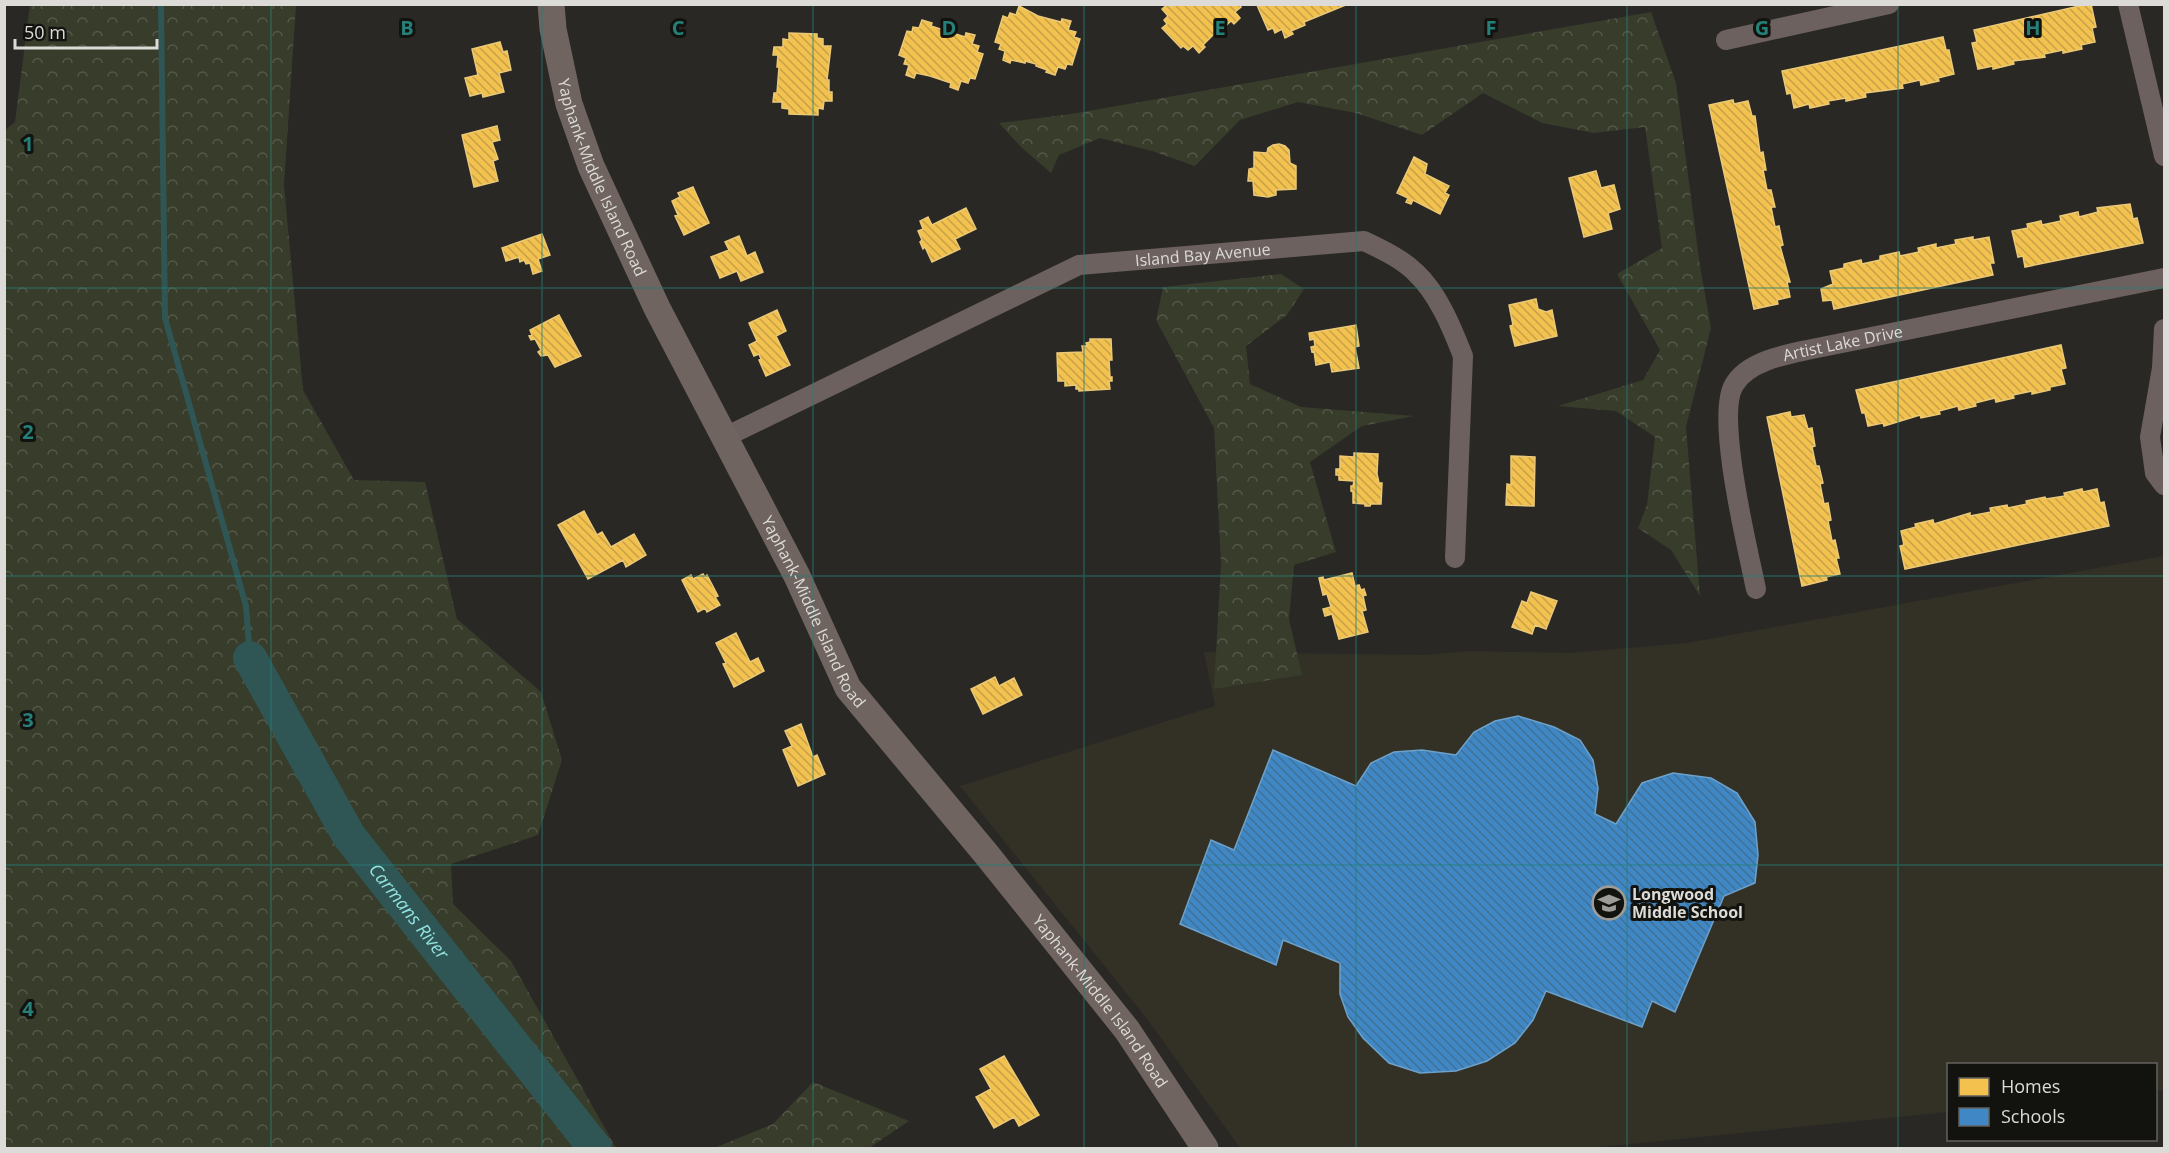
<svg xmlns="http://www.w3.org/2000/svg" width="2169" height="1153" viewBox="0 0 2169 1153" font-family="'Open Sans',sans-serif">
<defs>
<pattern id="forest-crowns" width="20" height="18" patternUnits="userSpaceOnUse" patternTransform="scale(1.5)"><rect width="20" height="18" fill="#373c2b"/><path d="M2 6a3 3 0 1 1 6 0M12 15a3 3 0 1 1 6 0" fill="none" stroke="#535849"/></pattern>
<pattern id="homes-back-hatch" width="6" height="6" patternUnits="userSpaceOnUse" patternTransform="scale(1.5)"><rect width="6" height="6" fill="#f2c14e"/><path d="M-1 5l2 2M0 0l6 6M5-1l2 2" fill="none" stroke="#c6a14a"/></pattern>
<pattern id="schools-back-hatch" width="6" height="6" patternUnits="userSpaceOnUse" patternTransform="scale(1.5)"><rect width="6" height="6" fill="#3f88c5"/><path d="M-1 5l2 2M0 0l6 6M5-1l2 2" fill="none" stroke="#407096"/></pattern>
</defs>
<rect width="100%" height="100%" fill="#292824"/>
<path fill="#333126" d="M2164,556V1090L2156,1091V1064H1948V1112L1590,1148H1240L1148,1020L960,786L1215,706L1204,652L1425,655L1468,651L1570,653L1687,643Z"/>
<path fill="url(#forest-crowns)" d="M30,5H296L284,185L303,390L354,480L425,482L457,619L541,692L562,760L538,835L451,864L453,904L511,961L616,1148H5L4,131L15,122Z
M1651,12L1676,83L1700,266L1711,328L1686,427L1700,596L1671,550L1638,528L1647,505L1655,437L1616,411L1558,406L1643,380L1660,350L1617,274L1662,248L1645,127L1594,133L1542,123L1483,93L1422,135L1356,113L1298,102L1240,120L1195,166L1152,151L1100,138L1059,155L1051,173L1021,147L999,123L1071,114Z
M1281,274L1304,289L1287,315L1246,346L1250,384L1301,407L1414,416L1362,426L1310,462L1336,552L1294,565L1289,619L1302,675L1214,689L1221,564L1214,428L1156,320L1163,287Z
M813,1082L909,1121L869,1148H714L773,1124Z"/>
<path fill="url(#homes-back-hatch)" stroke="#ebc977" stroke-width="1.5" d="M1168,4L1172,7L1174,4H1239L1241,7L1235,12L1240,18L1234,24L1231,21L1222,29L1220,28L1203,45L1205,47L1199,53L1193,46L1188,50L1183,46L1181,48L1162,28L1167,24L1164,20L1168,16L1162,9Z
M1259,4H1348L1304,22L1305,25L1291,31L1293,34L1285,38L1282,29L1275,33L1273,28L1268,30L1257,5Z
M2088,4H2091L2096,27L2092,28L2095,42L2081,45L2082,49L2063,53V50L2044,54L2045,57L2013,61L2014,64L1993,69V66L1978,69L1972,43L1977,42L1974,30Z
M1019,6L1038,16L1061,22L1062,19L1071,21L1068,30L1076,32L1074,37L1080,39L1072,65L1067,64L1065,69L1058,67L1055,75L1046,72L1047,70L1036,66V64L1025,61V63L1011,60L1010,63L1003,60L1005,51L999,49L1001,44L995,42L1003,16L1008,18L1010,13L1016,15Z
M922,20L932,23L931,26L965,37L966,33L975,35L972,44L979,46L977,52L983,54L975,79L970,78L968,83L961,81L958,90L950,87L951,83L930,76L916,73L914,78L906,75L909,65L904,64L906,58L899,55L907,31L912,32L913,27L919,28Z
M789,33L817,34V38L823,39V46H831L827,80H829V92H832V101H824L823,109L818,108V115L789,114V109L782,108V102H773L774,93H777L779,67H777L778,55H773L774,47H783V39L789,40Z
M1943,37L1946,50H1949L1954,74L1938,78L1939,81L1921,85L1920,80L1902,84L1903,88L1865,93L1866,97L1846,101V98L1828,101L1829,104L1810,108L1809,104L1794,108L1791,93L1787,94L1782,71Z
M500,42L503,52L507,51L511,70L499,73L504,92L483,97L482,93L470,96L465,78L478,75L472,49Z
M1733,100L1734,104L1748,101L1752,116H1755L1760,153L1763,152L1766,170H1763L1767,190H1771L1775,207H1771L1775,227L1779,226L1783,245L1780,246L1790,282H1787L1790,297L1777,300L1778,304L1754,309L1709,105Z
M497,126L500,140L492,142L498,159L493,161L498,181L474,187L462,135Z
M1279,144L1285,146L1289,150L1290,163L1296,166V189L1276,190V195L1268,197L1254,195L1253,181H1248L1249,169L1254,168V152L1267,153L1268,148L1273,145Z
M1414,157L1427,164L1425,174L1449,186L1445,193L1449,195L1440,214L1413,200L1411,204L1406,202L1408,198L1397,193Z
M1596,171L1601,188L1614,185L1620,209L1608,213L1612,229L1584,237L1569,178Z
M693,187L709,223L684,235L675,216L678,215L672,201L680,197L678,193Z
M2130,204L2133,219L2137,218L2143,243L2025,267L2023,256L2018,257L2012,231L2028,228L2027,224L2041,221L2042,225L2061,221L2060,216L2078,212L2079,217L2098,212L2097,208Z
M966,208L976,229L955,239L960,249L932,262L925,247L923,249L920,242L922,240L918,231L923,229L920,221L928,217L932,225Z
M542,234L550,255L538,259L542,271L533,274L530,263L526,264L524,260L520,262L519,257L506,261L502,248Z
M739,236L747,256L755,252L763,272L741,281L737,271L720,278L711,257L729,250L725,242Z
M1973,237V240L1989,237L1994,263H1990L1993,275L1834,309L1832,300L1823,301L1821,289L1833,284L1830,271L1844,268V264L1861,260L1862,264L1880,260V256L1899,252L1900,256L1919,252L1918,248L1936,244V248L1956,244L1955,240Z
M1536,299L1538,309L1546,312L1552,310L1557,336L1515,346L1510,326L1513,325L1509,305Z
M777,310L786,331L776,336L790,365L766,376L759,360L761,359L759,354L754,356L749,345L757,341L749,323Z
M559,315L581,356L555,367L548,355L541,356L538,352L541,350L535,339L531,340L529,336L532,335L530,330Z
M1356,325L1359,346L1355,347L1359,368L1332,372L1330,362L1316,365L1314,351L1312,352L1311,347L1315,346L1314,339L1310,340L1309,333Z
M1090,339H1111L1112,360H1109L1110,377H1112V381H1109L1110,389L1079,391V389H1076V385L1065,386V381H1058L1057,353L1083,352L1082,346H1087L1086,343L1090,342Z
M2061,345L2066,368L2061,369L2065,384L2050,387V390L2032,394V391L2013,395L2014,398L1996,402L1995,398L1975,403L1976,406L1959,410L1958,406L1939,411L1940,414L1921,418L1920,415L1884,426L1883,423L1868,426L1865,413H1862L1856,390Z
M1790,412L1791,417L1804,415L1808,429L1812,428L1815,446L1812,447L1816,466H1819L1823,483L1820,484L1824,504L1828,503L1831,520L1828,521L1832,541L1835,540L1839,558H1836L1840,574L1826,577L1827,580L1802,586L1767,417Z
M1354,453L1378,454L1377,474L1379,483H1382L1381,504H1371L1370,506H1365V504L1353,503V492L1351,491V486H1353L1354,481L1339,480V475H1336V469H1340V456L1354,457Z
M1511,456L1535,457L1534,506L1506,505L1507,484L1511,485Z
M2082,489L2083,492L2097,489L2100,503L2104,502L2109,526L1905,569L1900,546L1904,545L1901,531L1916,527L1915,524L1933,520L1934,524L1970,513V516L1991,512L1990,508L2007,505L2008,508L2027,504L2026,501L2045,497L2046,499L2065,496L2064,493Z
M584,511L597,535L602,532L611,547L634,534L646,555L626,567L623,560L588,579L558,525Z
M1352,573L1355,586L1359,585L1361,590L1364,589L1366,595L1363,596L1366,610L1362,611L1368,632L1339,639L1332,614L1325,616L1323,609L1331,607L1327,594L1323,595L1319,578L1323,577L1324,580Z
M703,574L705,577L707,575L718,596L715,597L720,605L707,612L705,608L698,612L682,580L691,575L693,579Z
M1531,592L1557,601L1546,629L1535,625L1532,634L1512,627L1522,601L1527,603Z
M736,633L750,662L758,658L764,671L734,687L723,664L726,663L716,643Z
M995,677L999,686L1014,678L1022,695L983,714L971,689Z
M801,724L813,757L817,755L825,774L798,786L783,750L792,746L785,731Z
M1004,1056L1039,1115L1019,1126L1014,1117L994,1128L976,1097L991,1089L980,1069Z"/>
<path fill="url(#schools-back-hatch)" stroke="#6ea1ca" stroke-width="1.5" d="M1518,716L1554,727L1580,740L1593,760L1598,788L1595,814L1616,824L1642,783L1673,773L1711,778L1737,793L1755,822L1758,855L1755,883L1724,896L1675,1012L1652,1001L1642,1027L1546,991L1533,1020L1515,1043L1487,1061L1456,1071L1420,1073L1389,1063L1363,1038L1348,1017L1340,994V963L1283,940L1276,965L1180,924L1211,840L1234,850L1273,750L1356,786L1371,763L1394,752L1422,750L1456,755L1474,732L1495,721Z"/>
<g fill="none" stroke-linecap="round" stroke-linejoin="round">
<path stroke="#2f5655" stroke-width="6" d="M161,4L165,318L246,606L250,658"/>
<path stroke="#2f5655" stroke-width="34" id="s1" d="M250,658L349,836L595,1148"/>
<g stroke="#6c615e" stroke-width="20">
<path d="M2128,4L2164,156"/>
<path d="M1726,40L1889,4"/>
<path d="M2164,329L2162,368L2150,437L2155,473L2164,485"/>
<path id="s2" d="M723,438L1079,265L1364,241C1381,249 1402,259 1415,272C1438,293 1452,328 1463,356L1455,558"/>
<path id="s3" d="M1756,589C1748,550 1715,416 1734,385C1747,362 1783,355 1807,350L2164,278"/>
</g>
<path stroke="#6f6460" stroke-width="27" id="s4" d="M551,4L553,29L569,104L591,166L657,308L797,576L848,688L987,855L1127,1030L1205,1148"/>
</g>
<path fill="none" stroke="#248078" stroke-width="1.5" stroke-opacity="0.55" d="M271,4V1148M542,4V1148M813,4V1148M1084,4V1148M1356,4V1148M1627,4V1148M1898,4V1148M4,288H2164M4,576H2164M4,865H2164"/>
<defs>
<g id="school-ring" transform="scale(1.725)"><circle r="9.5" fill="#12120f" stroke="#9d9c98" stroke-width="1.5"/><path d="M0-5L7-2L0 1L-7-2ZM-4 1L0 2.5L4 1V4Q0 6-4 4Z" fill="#9d9c98"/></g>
</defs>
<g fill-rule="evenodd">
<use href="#school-ring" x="1609" y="903"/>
</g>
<g text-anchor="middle" stroke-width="6" stroke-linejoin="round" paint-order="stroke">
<g font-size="16" fill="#dcdbd7" stroke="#12120f">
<text dy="6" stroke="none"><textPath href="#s4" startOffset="182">Yaphank-Middle Island Road</textPath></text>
<text dy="6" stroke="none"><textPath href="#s2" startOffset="520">Island Bay Avenue</textPath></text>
<text dy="6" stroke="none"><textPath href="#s3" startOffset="327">Artist Lake Drive</textPath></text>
<text dy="6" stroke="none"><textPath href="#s4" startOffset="666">Yaphank-Middle Island Road</textPath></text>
<text dy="6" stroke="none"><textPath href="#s4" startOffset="1152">Yaphank-Middle Island Road</textPath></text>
</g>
<g font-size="16" font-weight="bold" fill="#dcdbd7" stroke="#12120f" text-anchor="start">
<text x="1632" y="900">Longwood<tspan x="1632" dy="18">Middle School</tspan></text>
</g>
<g font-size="18" font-style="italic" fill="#92e1e1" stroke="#12120f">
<text dy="6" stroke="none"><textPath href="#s1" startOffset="300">Carmans River</textPath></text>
</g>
</g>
<g font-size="20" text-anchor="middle" font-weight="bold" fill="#248078" stroke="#12120f" stroke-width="6" stroke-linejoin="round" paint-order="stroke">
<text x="407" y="35">B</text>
<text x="678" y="35">C</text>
<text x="949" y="35">D</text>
<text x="1220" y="35">E</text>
<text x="1491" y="35">F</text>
<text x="1762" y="35">G</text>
<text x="2033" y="35">H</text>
<text x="28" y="151">1</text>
<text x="28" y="439">2</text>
<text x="28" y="727">3</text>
<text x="28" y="1016">4</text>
</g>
<rect width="2169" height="1153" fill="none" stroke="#dcdbd7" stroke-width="12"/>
<rect x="1947" y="1063" width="210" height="78" fill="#12120f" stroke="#63625f" stroke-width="1.5"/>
<rect x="1959" y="1078" width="30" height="18" fill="#f2c14e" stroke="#63625f" stroke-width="1.5"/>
<text x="2001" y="1093" font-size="18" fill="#dcdbd7">Homes</text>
<rect x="1959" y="1108" width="30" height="18" fill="#3f88c5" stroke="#63625f" stroke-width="1.5"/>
<text x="2001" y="1123" font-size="18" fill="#dcdbd7">Schools</text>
<path d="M15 39v9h142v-9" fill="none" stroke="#dcdbd7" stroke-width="3"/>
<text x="24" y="39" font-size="18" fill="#dcdbd7" stroke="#12120f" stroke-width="4.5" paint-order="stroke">50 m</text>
</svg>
